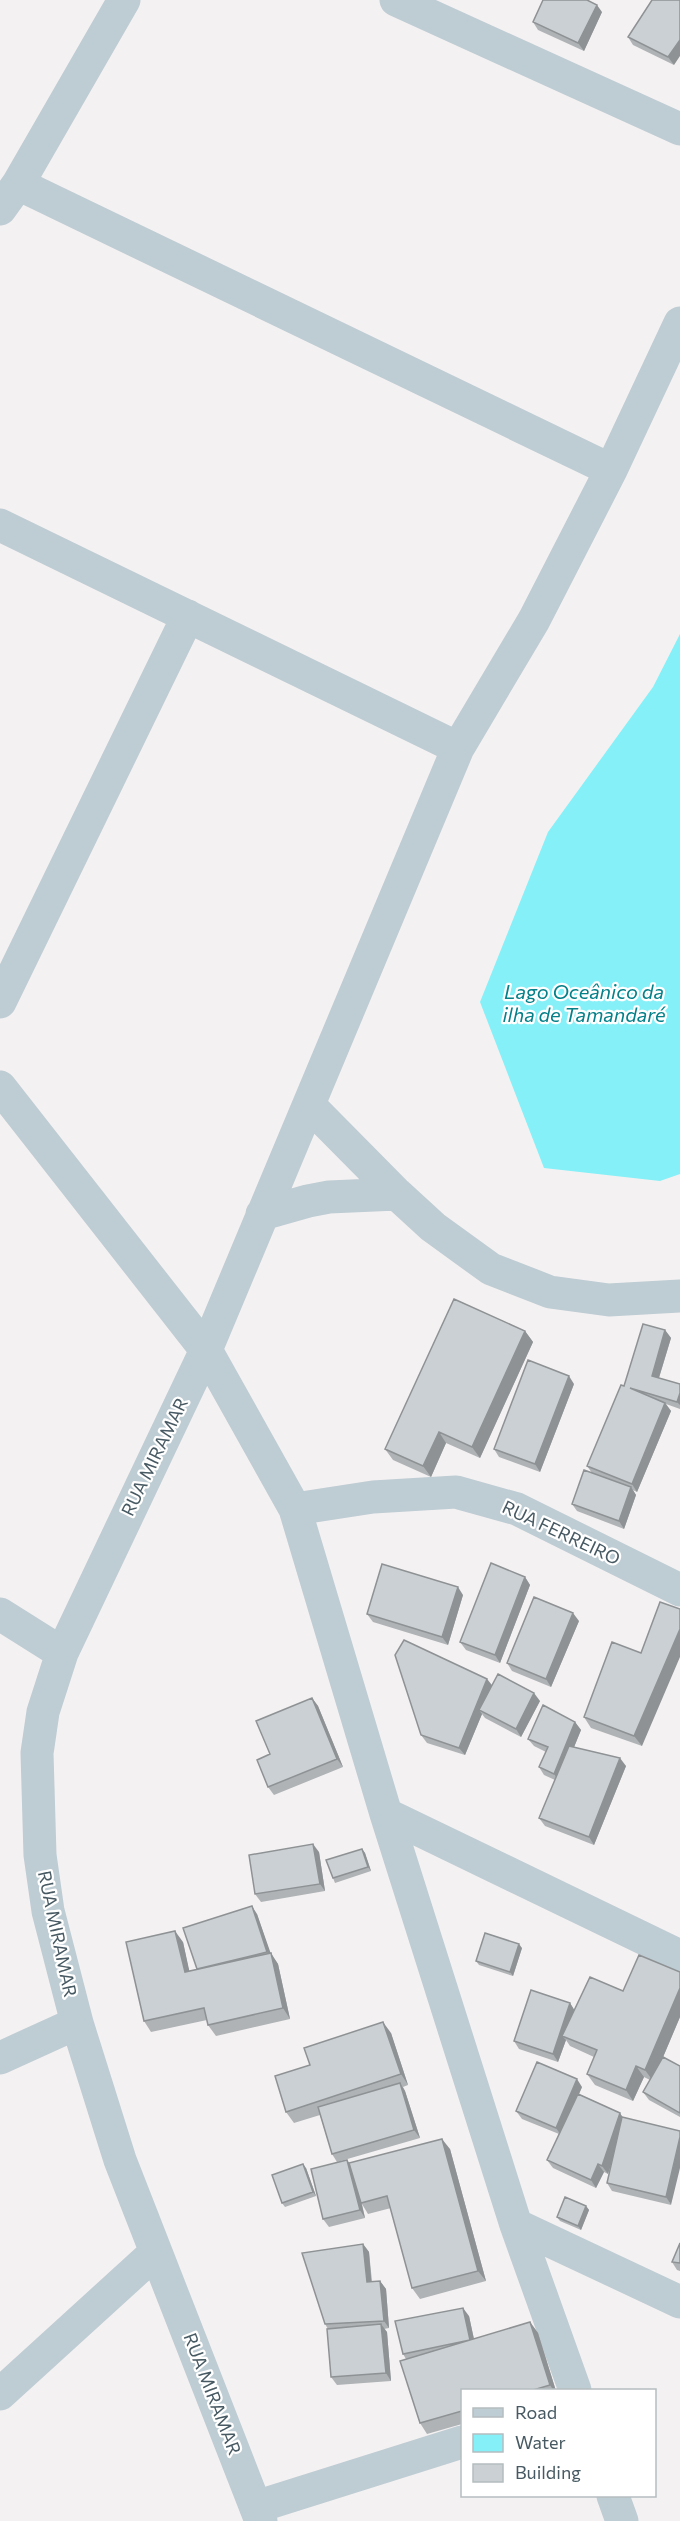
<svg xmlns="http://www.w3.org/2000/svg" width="680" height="2521" viewBox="0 0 680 2521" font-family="Commissioner,sans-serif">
<rect width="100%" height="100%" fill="#f4f1f2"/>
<path fill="#85f0f7" d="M680,634V1174L660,1181L544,1168L480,1002L548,832L653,687Z"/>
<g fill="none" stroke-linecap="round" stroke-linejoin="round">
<path stroke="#beccd3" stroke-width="33" d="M396,0L680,129
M18,184L611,470
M0,209L18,184L124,0
M0,525L458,748
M0,1002L188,616
M0,1087L206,1350L295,1509L386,1814L516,2225L575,2390
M309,1105L397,1194L433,1227L491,1269L550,1292L609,1300L680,1296
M262,1214L308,1201L329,1197L397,1194
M295,1509L373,1497L456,1492L517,1509L680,1590
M0,1614L62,1653
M386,1814L680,1956
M0,2058L77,2023
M516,2225L680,2302
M0,2394L156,2252
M613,2496L622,2521
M256,2507L462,2442
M261,2521L120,2160L77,2023L48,1911L40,1855L37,1753L43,1712L62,1653L206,1350L458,748L534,620L611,470L680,323"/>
</g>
<path fill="#afb3b6" d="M652,0L674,65L633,45L628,37Z
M602,12L584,51L538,30L533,22Z
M665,1330L671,1338L659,1378L680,1384V1409L666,1404L671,1411L637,1492L633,1490L636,1495L624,1529L577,1511L572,1504L592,1473L587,1466L624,1386Z
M525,1331L533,1342L480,1458L446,1443L431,1477L393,1460L385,1449Z
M574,1384L540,1472L499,1457L494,1449Z
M525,1577L530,1585L500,1663L466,1650L460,1642Z
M463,1595L448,1645L373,1622L367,1614Z
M579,1621L551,1687L512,1671L507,1663Z
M641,1653L642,1746L591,1728L584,1717Z
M487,1679L492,1685L540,1701L521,1737L485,1718L482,1714L465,1755L427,1743L421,1735Z
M312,1698L318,1706L343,1767L274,1795L268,1787L270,1754Z
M575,1722L581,1730L574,1747L626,1766L594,1845L545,1826L539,1818L555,1780L544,1775L539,1767L546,1752L534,1746L528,1739Z
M362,1849L365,1853L371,1871L335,1883L333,1878Z
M319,1852L325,1891L261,1902L255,1894Z
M257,1914L270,1953L278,1964L290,2019L216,2036L208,2025L207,2020L151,2032L144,2021L183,1942L189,1971L197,1970Z
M522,1948L513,1976L479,1965L476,1961Z
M570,2003L574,2010L680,2017L663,2057L680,2066V2117L649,2100L643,2092L650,2080L644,2077L633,2101L595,2085L587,2074L594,2057L570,2046L566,2040L558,2062L519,2049L514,2041Z
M391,2033L408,2085L403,2087L405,2091L420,2138L337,2162L332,2154L320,2115L294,2123L286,2112L310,2065Z
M582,2087L579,2094L620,2113L671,2205L612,2191L607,2183L612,2161L608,2174L604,2172L596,2188L553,2168L547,2160L559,2134L522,2119L516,2111Z
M450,2149L486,2281L420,2299L412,2288L391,2208L368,2214L362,2204L365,2218L329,2227L323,2219L350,2164Z
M306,2168L316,2196L285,2207L282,2203Z
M586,2206L589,2210L581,2230L560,2221L557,2217Z
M680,2243V2271L677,2270L672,2262Z
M363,2244L369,2252L372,2281H380L386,2289L389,2328L384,2329L387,2332L391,2381L337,2385L331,2377L328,2329L325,2324Z
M469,2316L474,2339L530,2322L538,2333L556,2391H462V2424L427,2434L420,2423L406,2359L403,2354Z"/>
<path fill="#8e9294" d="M597,5L602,12L584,51L578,43Z
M680,40V56L674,65L668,57Z
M665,1330L671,1338L657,1384L652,1376Z
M525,1331L533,1342L480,1458L472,1447Z
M569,1376L574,1384L540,1472L535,1464Z
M680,1393V1405L677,1402Z
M665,1403L671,1411L637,1492L632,1484Z
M439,1432L446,1443L431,1477L423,1466Z
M631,1487L636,1495L624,1529L619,1521Z
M525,1577L530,1585L500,1663L495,1655Z
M458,1587L463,1595L448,1645L442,1637Z
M573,1613L579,1621L551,1687L546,1679Z
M680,1629V1657L642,1746L634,1736Z
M487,1679L493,1687L479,1710L482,1714L465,1755L459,1748Z
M534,1693L540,1701L521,1737L516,1729Z
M312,1698L318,1706L343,1767L337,1759Z
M575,1722L581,1730L560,1782L554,1774Z
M620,1758L626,1766L594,1845L589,1837Z
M313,1844L319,1852L325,1891L320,1884Z
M362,1849L365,1853L371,1871L368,1867Z
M252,1906L257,1914L272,1957L271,1953L278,1964L290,2019L283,2008L272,1959L267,1952Z
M175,1931L183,1942L192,1983L185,1972Z
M519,1944L522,1948L513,1976L510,1972Z
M680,1988V2017L653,2081L645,2070Z
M570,2003L575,2011L562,2036L566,2040L558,2062L553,2054Z
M383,2022L391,2033L408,2085L401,2074Z
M636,2066L644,2077L633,2101L626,2090Z
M577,2079L582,2087L561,2135L556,2128Z
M400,2083L405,2091L420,2138L414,2130Z
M620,2113L625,2121L608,2174L602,2166Z
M680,2137V2168L671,2205L666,2197Z
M442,2139L450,2149L486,2281L478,2271Z
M347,2160L353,2168L365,2218L360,2210Z
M303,2164L306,2168L316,2196L313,2192Z
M598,2164L604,2172L596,2188L591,2180Z
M586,2206L589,2210L581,2230L578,2226Z
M363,2244L369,2252L372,2290L367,2282Z
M380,2281L386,2289L389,2328L384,2321Z
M463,2308L469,2316L476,2349L470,2341Z
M530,2322L538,2333L556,2391H554L550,2385Z
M381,2324L387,2332L391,2381L386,2373Z"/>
<path fill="#cbd0d4" stroke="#8e9294" stroke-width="1.5" d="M543,0H587L597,5L578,43L533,22Z
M652,0H680V40L668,57L628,37Z
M454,1299L525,1331L472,1447L439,1432L423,1466L385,1449Z
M643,1324L665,1330L652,1376L680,1384V1393L677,1402L630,1388L665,1403L632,1484L587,1466L621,1385L624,1386Z
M528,1360L569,1376L535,1464L494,1449Z
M584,1470L631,1487L619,1521L572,1504Z
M491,1563L525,1577L495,1655L460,1642Z
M382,1564L458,1587L442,1637L367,1614Z
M534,1597L573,1613L546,1679L507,1663Z
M660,1602L680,1609V1629L634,1736L584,1717L612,1642L641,1653Z
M404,1640L487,1679L459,1748L421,1735L395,1655Z
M498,1674L534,1693L516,1729L479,1710Z
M312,1698L337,1759L268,1787L257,1760L270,1754L256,1721Z
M543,1705L575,1722L554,1774L539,1767L548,1747L528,1739Z
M569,1746L620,1758L589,1837L539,1818Z
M313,1844L320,1884L255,1894L249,1855Z
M362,1849L368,1867L333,1878L326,1860Z
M252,1906L267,1952L197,1969L183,1928Z
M175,1931L185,1972L271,1953L283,2008L208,2025L204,2008L144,2021L126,1942Z
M485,1933L519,1944L510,1972L476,1961Z
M639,1955L680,1972V1988L645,2070L636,2066L626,2090L587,2074L597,2050L562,2036L590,1977L623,1991Z
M531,1990L570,2003L553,2054L514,2041Z
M383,2022L401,2074L286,2112L275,2076L310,2065L304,2048Z
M663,2057L680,2066V2113L643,2092Z
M537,2062L577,2079L556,2128L516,2111Z
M400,2083L414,2130L332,2154L318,2107Z
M578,2094L620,2113L602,2166L598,2164L591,2180L547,2160Z
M622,2117L680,2131V2137L666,2197L607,2183Z
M442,2139L478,2271L412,2288L387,2196L361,2203L349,2163Z
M347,2160L360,2210L323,2219L311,2169Z
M303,2164L313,2192L282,2203L272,2175Z
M565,2197L586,2206L578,2226L557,2217Z
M680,2243V2263L672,2262Z
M363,2244L367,2282L380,2281L384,2321L325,2324L302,2253Z
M463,2308L470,2340L403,2354L395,2321Z
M530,2322L550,2385L530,2391H462V2411L420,2423L400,2361Z
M381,2324L386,2373L331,2377L327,2329Z"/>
<g text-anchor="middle" stroke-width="4.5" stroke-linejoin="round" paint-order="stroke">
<g font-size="18" fill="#475962" stroke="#fff">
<text transform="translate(155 1457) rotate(-64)" y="6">RUA MIRAMAR</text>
<text transform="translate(561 1533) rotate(25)" y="6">RUA FERREIRO</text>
<text transform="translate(57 1934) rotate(78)" y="6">RUA MIRAMAR</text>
<text transform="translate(212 2394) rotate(69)" y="6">RUA MIRAMAR</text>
</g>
<g font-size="20" font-style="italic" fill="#058089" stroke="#fff">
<text x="584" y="999">Lago Oceânico da<tspan x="584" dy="23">ilha de Tamandaré</tspan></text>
</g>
</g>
<rect x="461" y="2389" width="195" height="108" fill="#ffffff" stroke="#b5bdc0" stroke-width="1.5"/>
<rect x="473" y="2408" width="30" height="9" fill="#beccd3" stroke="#b5bdc0" stroke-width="1.5"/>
<text x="515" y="2419" font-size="18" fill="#475962">Road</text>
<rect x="473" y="2434" width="30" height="18" fill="#85f0f7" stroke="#b5bdc0" stroke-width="1.5"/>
<text x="515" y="2449" font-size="18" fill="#475962">Water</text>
<rect x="473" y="2464" width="30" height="18" fill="#cbd0d4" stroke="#b5bdc0" stroke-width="1.5"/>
<text x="515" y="2479" font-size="18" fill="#475962">Building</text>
</svg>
